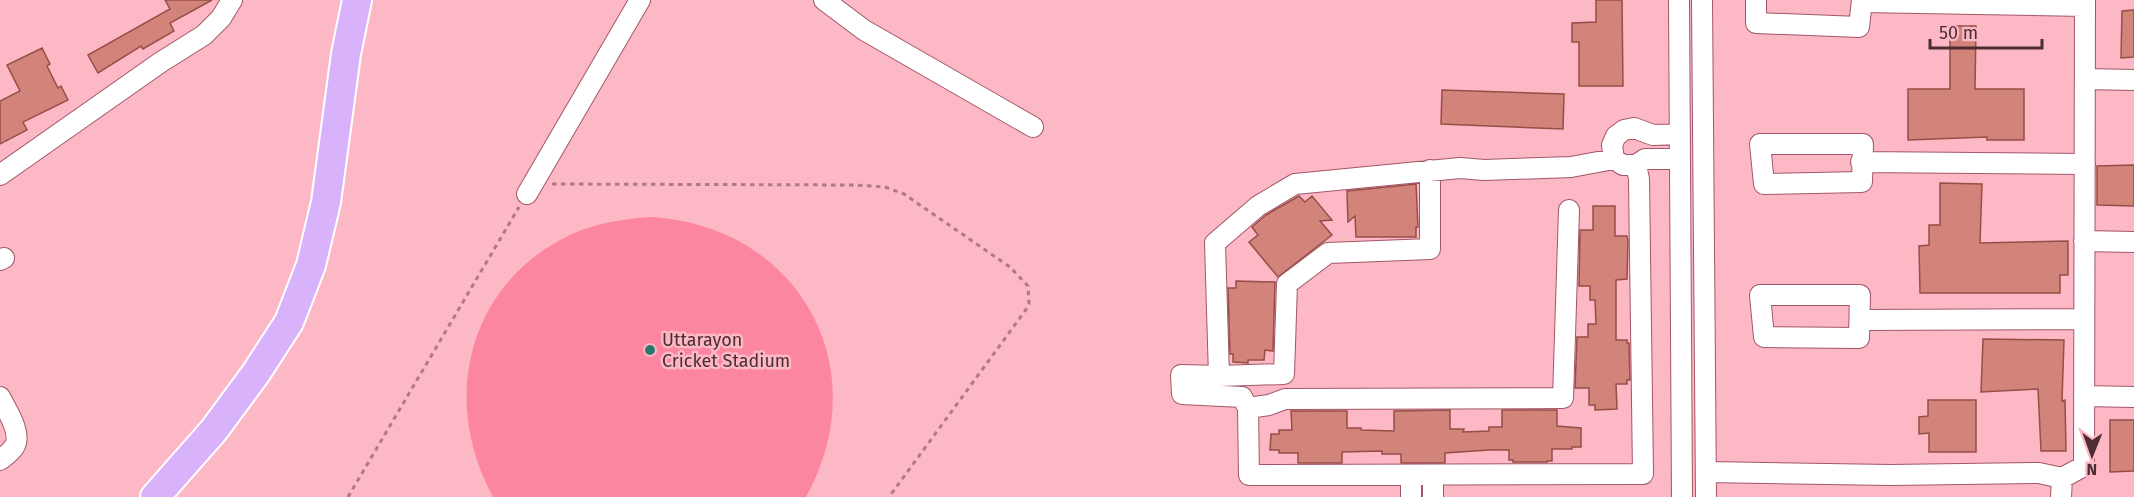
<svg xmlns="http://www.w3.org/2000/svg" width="2134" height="497" viewBox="0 0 2134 497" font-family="'Fira Sans',sans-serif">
<rect width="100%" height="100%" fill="#fcb8c4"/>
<path fill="#fc86a0" d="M650,217C798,225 878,367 806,497H493C440,401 467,284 570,235C596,223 623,219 650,217Z"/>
<path fill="#d2837a" stroke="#974e47" stroke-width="1.5" d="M165,0H212L170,23L174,31L143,49L141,46L98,73L88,55L170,9Z
M1596,0H1622L1623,86H1579V42H1572V23L1596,22Z
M2134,10V57L2121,58L2122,11Z
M1950,26H1976L1975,89H2024V140H1987V137L1908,140V89H1950Z
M42,48L50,64L47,66L58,88L61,86L68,100L23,122L27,130L0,144V101L20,91L7,65Z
M1442,90L1564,94L1563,129L1441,124Z
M2134,165V206L2097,205V166Z
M1940,183L1982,184L1980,243L2068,241V275H2060V293H1920L1919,246L1929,245V225H1940Z
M1416,184L1418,227H1416V237H1356L1355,216L1348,222L1347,191Z
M1299,196L1305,202L1312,196L1332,220L1320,221L1332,235L1278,277L1249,242L1258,235L1252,227L1266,215Z
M1593,206H1615V236H1627L1628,240L1627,279L1616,280V340H1627V343H1629L1630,380H1627V384H1616L1617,409L1595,410V405H1589V388H1575L1577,337H1588V324H1596L1595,300H1590V286H1579L1580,230H1593Z
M1236,281L1275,282L1273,351L1265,350L1264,360H1248V363L1233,362V354H1230L1228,288H1236Z
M1983,339L2064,340L2062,401L2065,400L2066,451H2041L2038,389L1981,392Z
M1928,400H1976V452H1929V433L1919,434V417L1928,416Z
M1450,410V429H1464L1463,432L1489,431V427H1502V410H1557V426L1581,428V447H1572V449H1552V461H1547V462H1513V460H1509V450H1489L1445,453V463H1401V454H1382V451L1342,452V463H1298V453H1279V450H1270L1271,434H1279V430H1292L1291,411H1347V428H1361V430L1394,431V411Z
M2110,420H2134V471L2110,472Z"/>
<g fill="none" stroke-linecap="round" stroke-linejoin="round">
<g stroke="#a25768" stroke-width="22">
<path id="minor" d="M824,0L864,30L1033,127
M1679,0L1682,497
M1702,0L1706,497
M1756,0V23L1859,27L1862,0
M1862,2L2085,6
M2085,79L2134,80
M1760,144H1863L1862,182L1764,184Z
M1614,159L1612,145L1616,136L1624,130L1634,128L1653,135L1680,134
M1861,162L2085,164
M1636,165L1639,179L1643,474L1249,475L1248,408L1242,397L1182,394L1181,375L1219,376L1215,243L1258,206L1295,184L1460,168L1484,170L1571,167L1614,159L1623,165H1636L1645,159H1680
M0,175L161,62L204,35L221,18L232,0
M527,194L640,0
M2084,241L2134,242
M0,260L4,258
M1760,295H1860L1859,338L1764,337Z
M1860,320L2084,319
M1219,376L1284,374L1287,284L1328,253L1430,249V170
M2084,396L2134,397
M0,397C6,409 23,434 14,447C11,452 5,456 0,460
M1248,408L1269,405L1285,399L1563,398L1569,210
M1706,472L1890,475L2039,473L2062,478
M1411,476V497
M1433,476V497
M2061,497L2062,478L2084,466L2085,0"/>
</g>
<g stroke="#fff" stroke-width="32">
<path id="highway" d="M155,497L214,430L256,373L289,322L311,265L326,202L346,54L357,0"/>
</g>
<path stroke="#ae7a83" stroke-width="3" stroke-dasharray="4.5 4.5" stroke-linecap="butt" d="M552,184L856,185L885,187L904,194L1010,267L1028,286L1029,304L1025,311L889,497
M348,497L519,207"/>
<use href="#minor" stroke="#fff" stroke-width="20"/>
<use href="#highway" stroke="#d8b3fc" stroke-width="28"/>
</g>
<circle fill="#2e7670" stroke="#fcb8c4" stroke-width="2" cx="650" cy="350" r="6"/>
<g text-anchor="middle" stroke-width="5" stroke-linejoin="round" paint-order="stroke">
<g font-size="18" fill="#4d2c33" stroke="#fcb8c4" text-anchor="start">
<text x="662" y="346">Uttarayon<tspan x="662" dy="21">Cricket Stadium</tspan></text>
</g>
</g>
<g transform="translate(2092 455) rotate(181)" stroke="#fcb8c4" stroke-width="4.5" paint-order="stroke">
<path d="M0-4.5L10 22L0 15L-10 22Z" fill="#4d2c33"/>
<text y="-9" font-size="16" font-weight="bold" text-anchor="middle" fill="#4d2c33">N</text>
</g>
<path d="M1930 39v9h112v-9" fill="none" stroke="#4d2c33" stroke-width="3"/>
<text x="1939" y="39" font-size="18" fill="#4d2c33" stroke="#fcb8c4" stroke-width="4.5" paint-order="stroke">50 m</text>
</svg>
